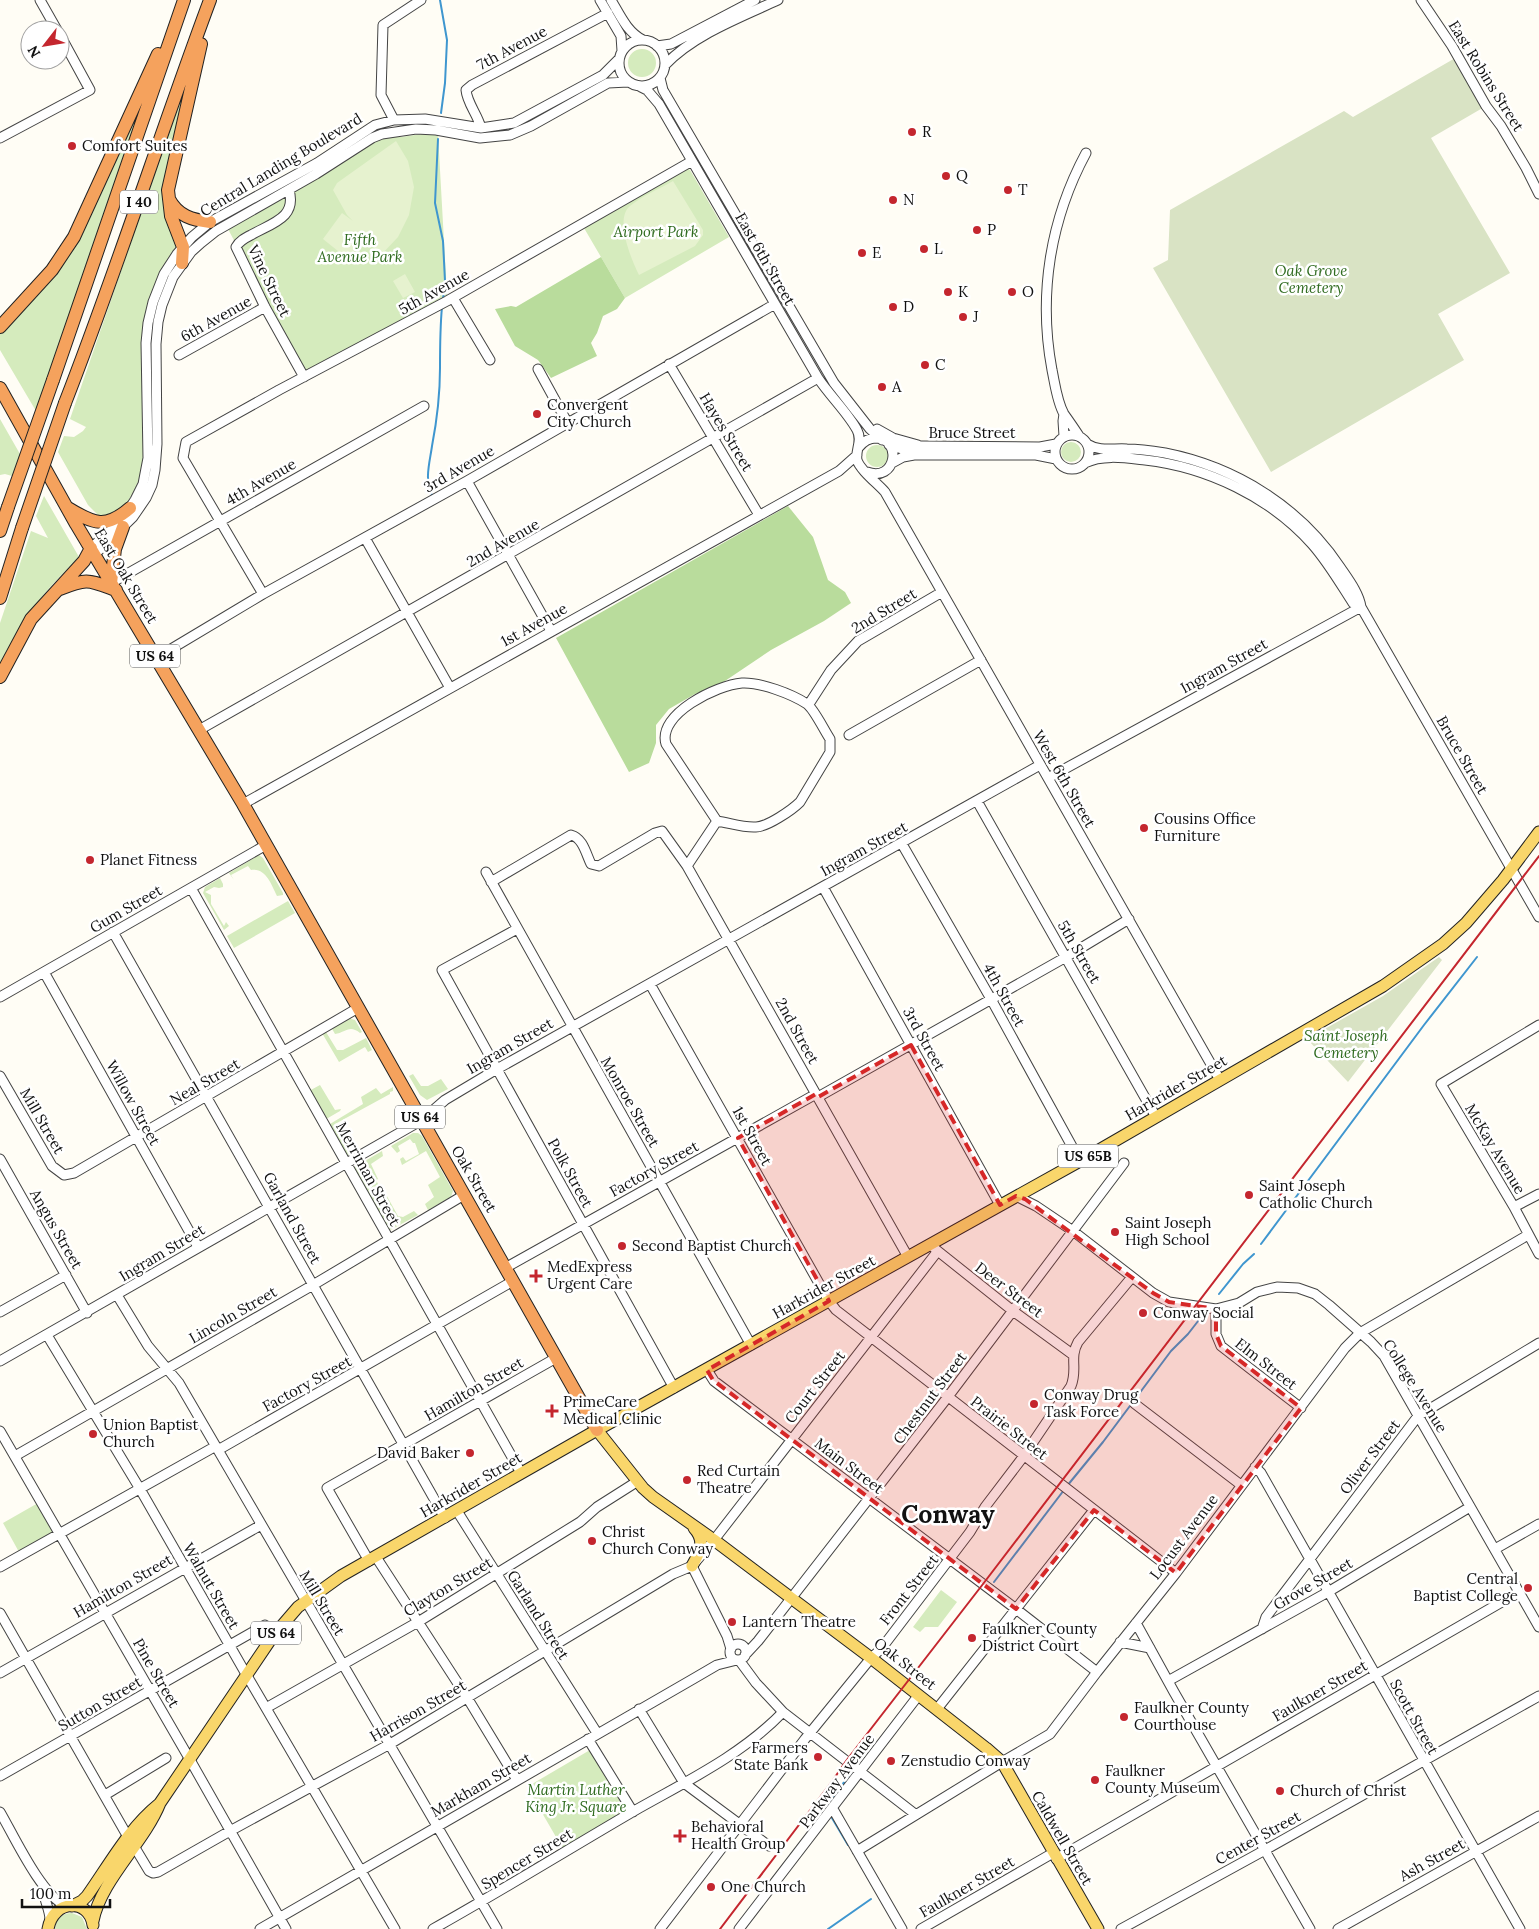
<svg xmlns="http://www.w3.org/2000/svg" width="1539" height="1929" viewBox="0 0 1539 1929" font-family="Lora,serif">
<rect width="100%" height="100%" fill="#fffdf5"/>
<path fill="#d5ebbd" d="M628 63a14 14 0 1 1 28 0a14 14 0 1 1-28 0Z
M192,65L166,192L178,244L163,271L143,346L144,462L141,474L135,489L127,503L117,513L97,520L98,515L88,505L58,452L64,436L74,437L83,431L86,427L70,419Z
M139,104L142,105L36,411L0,350V330L59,269L70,254Z
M422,134H438L447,295L306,371L302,369L228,229L328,172L376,141L396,135L401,137Z
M687,168L690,170L729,237L625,298L584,228Z
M0,419L20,454L12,476L5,474L0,475Z
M1061 452a10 10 0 1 1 20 0a10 10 0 1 1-20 0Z
M866 456a11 11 0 1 1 22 0a11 11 0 1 1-22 0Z
M44,496L79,557C41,595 20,619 0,670V623L31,531L48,538L36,516Z
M259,855L263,858L283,893V895L277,896C271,884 266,868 251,870L248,866L231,875L234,880L229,873Z
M220,878L223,884V887L219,888L214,887L205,892L211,895V904L224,926L226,922L229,926L224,930L203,893L205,887Z
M288,901L295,913L234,948L227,936Z
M348,1018L355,1020L362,1032L360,1033C349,1024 345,1033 335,1034L331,1027Z
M326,1032L337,1050H343L366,1038L372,1050L368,1052L365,1047L339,1062L322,1033Z
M413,1074L421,1086H428L441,1079L448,1089L427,1100L420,1095L409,1076Z
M320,1085L335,1110L341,1109L340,1111L328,1118H325L309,1091Z
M393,1087V1091L390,1092V1094L335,1124L350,1151L355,1148L356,1151L347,1156L330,1124L363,1104L361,1097L376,1088L381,1094Z
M413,1133H418L422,1136L453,1191L451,1197L428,1210L425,1204L434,1197L428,1185L440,1177L426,1151L402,1165L400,1159L403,1157L406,1161L419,1154L415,1143H413L410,1139L398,1146L400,1151L397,1153L391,1146Z
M382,1151L383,1156L371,1164L378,1179L376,1180L381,1190L383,1189L398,1216L403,1217L414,1211L418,1215L394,1228L358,1165Z
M356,1166L393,1229L389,1230L354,1168Z
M38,1503L56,1533L19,1552L3,1523Z
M941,1590L957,1602L938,1627H925L920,1632L913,1627Z
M590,1750L626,1811L563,1849L527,1787Z
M72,1913L82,1917L87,1929H55C56,1919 62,1913 72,1913Z"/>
<path fill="#b9dc9c" d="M601,257L625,298L617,309L603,316L597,333L591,343L597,356L551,378L538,360L515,346L495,309L511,306L516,307Z
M788,506L813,537L828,580L845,592L851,603L824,621L771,650L722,683L695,694L669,709L656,725V743L649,763L629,772L556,638Z"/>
<path fill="#d9e3c4" d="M1457,57L1486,106L1431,138L1510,273L1438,314L1464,360L1271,472L1153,268L1168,260L1170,210L1344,111L1353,117Z
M1439,957L1442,960L1348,1082L1307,1039L1383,996Z"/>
<path fill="#e6f2cf" d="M396,141L408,161L414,187L409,215L398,237L381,255L365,237L348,259L323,239L342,213L353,221L347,215L333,190L337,183Z
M673,181L703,230V235L695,246L639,275C632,261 614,219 630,206C642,196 659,189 673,181Z
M405,274L415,292L403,298L393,281Z"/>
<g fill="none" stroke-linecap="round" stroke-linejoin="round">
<path stroke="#3f96cf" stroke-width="2" d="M440,0L447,40L445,83L441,113
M438,139L435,203L443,241L445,281L443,299
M432,495C424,480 430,461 432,446C437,420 440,394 440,368C440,347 440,328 442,307
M1261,1244L1424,1025L1477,957
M1219,1294L1243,1264L1254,1254
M1067,1486L1103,1442L1171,1351L1188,1334L1202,1316
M994,1582L1064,1490
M827,1809L826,1806L851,1773
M832,1818L848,1845
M828,1929L871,1899"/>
<g stroke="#444" stroke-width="11">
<path id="minor" d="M40,0L57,30
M600,0L621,36L622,51
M611,0C620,15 627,32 643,40
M1421,0L1452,46L1486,106L1501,126L1526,168L1539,194
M619 63a23 23 0 1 1 46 0a23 23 0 1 1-46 0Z
M657,46L671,44L755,0
M665,65C693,35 741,17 778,0
M660,78L663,90L670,102L834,383L870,429L882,440
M639,86L647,90L659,104L818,378C830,396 848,413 857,430C863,441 855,450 857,460C860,470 878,484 885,492L1220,1080
M394,120L381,95L383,25L421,0
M481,128C478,115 467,103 466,90L472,85L608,13
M0,138L90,90L60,35
M289,190C297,218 272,223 251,235C245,238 239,241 236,247L265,307L304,377
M453,298L490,360
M179,355L265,307
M669,364L759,515
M538,369L567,422
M877,429L893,438L918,445
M1055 452a17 17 0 1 1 34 0a17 17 0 1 1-34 0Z
M1064,436L1063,421L1064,414
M1079,436C1074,428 1069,421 1064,414C1057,402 1055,384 1052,370C1038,295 1050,220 1086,153
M1087,444C1100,452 1113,448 1127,449C1140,449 1153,451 1165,453C1236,467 1300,507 1340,567C1348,579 1359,593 1361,607L1539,917
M889,445L902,449L921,446L1040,447L1056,444
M859,447C863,442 868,438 876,438C903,439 896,483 867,472
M892,463L903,457L914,455H1036L1056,459
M1085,463C1102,454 1127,458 1145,460C1207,467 1270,497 1312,544C1328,562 1340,583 1353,603L1361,607
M467,481L551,631
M365,538L450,688
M91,548L121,521L135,500L143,484L148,458L146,343L148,323L153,302L164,274L177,254L192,237L210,222L317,163L375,125L394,120L425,119L481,128L514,123L603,75L619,59
M95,554L133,517L146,498L152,485L155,470L157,444L156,344L158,322L162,305L173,277L191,252L201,243L216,231L316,174L372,138L382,134L416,129L436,130L480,138L510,135L531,126L608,83L628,82
M111,583L424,406
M263,594L183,458L186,442L279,390L447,301L692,161
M156,658L263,594L467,481L775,304
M809,704L831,670L858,641L942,592
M199,730L818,378
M849,735L981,660
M1048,778L1361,607
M977,801L1156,1117
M243,804L839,471L857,455
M717,821C730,823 744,828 756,827C767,827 792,810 800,802L830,752V739C824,730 814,709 807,704C792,694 760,682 742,683C717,685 657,714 666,744L717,821L687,866L908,1257
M902,844L991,999L1080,1161
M486,872L751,1345
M491,882L571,835C583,838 586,854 591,864L599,866L655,833L662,831L687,866
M823,887L1000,1205
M191,888L521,1473
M517,929L442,970L674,1388
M113,932L445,1518
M44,972L198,1247
M650,984L829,1301L836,1310L1176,1573
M0,997L266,845
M1539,1025L1441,1084L1514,1207L1539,1254
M0,1076L52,1166L64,1175L74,1173L358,1008
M818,1097L1066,957L1129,919
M0,1159L87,1313
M1016,1196L1036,1206L1073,1231L1153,1293L1169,1302L1216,1309L1239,1303L1257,1292L1277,1287L1298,1288L1315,1294L1329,1305L1371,1342L1384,1356L1539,1627
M1514,1207L1539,1194
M934,1248L1013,1311L1072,1354
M505,1268L816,1094
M117,1295L148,1346L179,1383L497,1929
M1216,1309V1334L1221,1346L1301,1408
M0,1312L66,1275
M47,1335L140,1489L246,1674L395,1929
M0,1361L422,1120L445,1100L497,1069L1040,765
M707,1370L714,1381L1016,1609L1097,1672
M1135,1404L1241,1485
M0,1431L189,1758L286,1929
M218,1450L513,1281
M15,1456L313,1285L464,1195
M1255,1467L1261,1473L1520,1929
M457,1511L597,1733
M1495,1549L1539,1524
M376,1557L468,1699L517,1780
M369,1561L327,1488L556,1358
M692,1566L727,1636L731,1649
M0,1567L216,1446
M0,1613L128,1837
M1136,1623L1174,1692L1310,1929
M1262,1629L1266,1617L1418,1416L1539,1343
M1120,1642L1150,1648
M730 1652a8 8 0 1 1 16 0a8 8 0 1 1-16 0Z
M745,1655L758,1641L947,1398L1124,1163
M739,1660L756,1683L783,1712L915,1814
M0,1673L261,1525
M1168,1681L1328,1592L1470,1507
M266,1708L418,1622L580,1522L597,1507L638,1481
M639,1709L684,1783L769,1846
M937,1709L1094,1510
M588,1739L633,1812
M0,1776L265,1625
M105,1795L166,1758
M833,1809L902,1929
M0,1812C14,1836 41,1895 66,1906
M134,1846L149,1871L153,1873L158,1872L230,1831L390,1744L673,1574L692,1566L714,1540L937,1252
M857,1851L1002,1762L1050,1734L1097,1672L1176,1573L1345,1348L1360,1333L1528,1235
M1056,1859L1519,1592
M43,1885C42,1897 50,1908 50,1920
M260,1929L693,1679L717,1665L737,1660
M433,1929C501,1891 567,1850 634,1811C685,1782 742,1755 783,1712
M660,1929L805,1739L871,1658L881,1649L970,1532L985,1507L1023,1457L1071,1386C1078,1369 1069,1358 1078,1342L1132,1277
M739,1929L918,1696
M921,1929L1053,1853
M1121,1929L1265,1850L1539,1696
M1338,1929L1539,1816"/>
</g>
<g stroke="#222" stroke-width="13">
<path id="major" d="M597,1430L643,1488L653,1497L714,1540L871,1658L986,1748L1002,1762L1098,1929
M692,1566C700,1552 706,1541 694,1528
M72,1906L82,1901L87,1896C109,1865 129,1828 159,1804
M93,1921C101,1880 144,1843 160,1803L273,1636L298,1607L341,1576L597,1430L1080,1161L1383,986L1443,944L1466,923L1503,880L1539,832
M48,1929C53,1899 89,1898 93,1925"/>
</g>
<g stroke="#222" stroke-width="14">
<path id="highway" d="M169,199C178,216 192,220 210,222
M182,263L183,247L171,216L168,190L201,44
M0,327L52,270L74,237L158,54
M53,380L184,0
M0,388L76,524L243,804L597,1430
M65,403C117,270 160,134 210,0
M68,508C94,524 106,529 130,508
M0,531L8,507
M111,583L115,549L123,527
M60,589C88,578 88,580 116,590
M0,598L22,528
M0,677L31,619L84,561L91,548"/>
</g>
<use href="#minor" stroke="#fff" stroke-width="9"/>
<use href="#major" stroke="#f9d66b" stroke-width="11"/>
<use href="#highway" stroke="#f5a25d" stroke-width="12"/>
<path stroke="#c4262e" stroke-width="2" d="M720,1929L833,1780L846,1761L983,1584L1539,856"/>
<g stroke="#222" stroke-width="14" stroke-linecap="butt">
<path id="highway-bridge" d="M8,507L53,380
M22,528L65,403"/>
</g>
<use href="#highway-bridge" stroke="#f5a25d" stroke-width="12"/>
</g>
<path fill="#d62828" fill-opacity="0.2" stroke="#d62828" stroke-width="4" stroke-dasharray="10 6" stroke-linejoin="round" d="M911,1045L1000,1205L1016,1196L1025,1199L1153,1293L1169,1302L1216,1309V1334L1221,1346L1301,1408L1176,1573L1094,1510L1016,1609L713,1380L707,1370L829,1301L738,1138L816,1094L818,1097Z"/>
<g fill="#c4262e" stroke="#fff" stroke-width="2">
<circle cx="912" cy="132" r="5"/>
<circle cx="72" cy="146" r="5"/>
<circle cx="946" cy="176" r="5"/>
<circle cx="1008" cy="190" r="5"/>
<circle cx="893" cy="200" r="5"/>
<circle cx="977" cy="230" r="5"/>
<circle cx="924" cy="249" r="5"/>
<circle cx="862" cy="253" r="5"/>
<circle cx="948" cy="292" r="5"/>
<circle cx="1012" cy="292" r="5"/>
<circle cx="893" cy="307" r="5"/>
<circle cx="963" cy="317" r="5"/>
<circle cx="925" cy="365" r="5"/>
<circle cx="882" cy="387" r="5"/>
<circle cx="537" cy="414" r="5"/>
<circle cx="1144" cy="828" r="5"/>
<circle cx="90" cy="860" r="5"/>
<circle cx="1249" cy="1195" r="5"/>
<circle cx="1115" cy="1232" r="5"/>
<circle cx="622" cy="1246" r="5"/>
<path d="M533.5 1268.5h5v5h5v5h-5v5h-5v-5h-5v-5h5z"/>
<circle cx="1143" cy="1313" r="5"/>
<circle cx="1034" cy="1404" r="5"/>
<path d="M549.5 1403.5h5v5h5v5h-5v5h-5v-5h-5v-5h5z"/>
<circle cx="93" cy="1434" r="5"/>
<circle cx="470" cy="1453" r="5"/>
<circle cx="687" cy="1480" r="5"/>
<circle cx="592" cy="1541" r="5"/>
<circle cx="1528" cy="1588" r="5"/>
<circle cx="732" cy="1622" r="5"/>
<circle cx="972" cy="1638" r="5"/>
<circle cx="1124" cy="1717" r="5"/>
<circle cx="818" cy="1757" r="5"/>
<circle cx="891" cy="1761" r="5"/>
<circle cx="1095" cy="1780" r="5"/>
<circle cx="1280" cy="1791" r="5"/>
<path d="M677.5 1828.5h5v5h5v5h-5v5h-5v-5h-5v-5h5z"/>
<circle cx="711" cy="1887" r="5"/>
</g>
<g text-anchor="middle" stroke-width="5" stroke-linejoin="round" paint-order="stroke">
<g fill="#fff" stroke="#585858" stroke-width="1">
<rect x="120" y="190.5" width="38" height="23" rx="4"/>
<rect x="130" y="644.5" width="50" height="23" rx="4"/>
<rect x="395" y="1105.5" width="50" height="23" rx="4"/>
<rect x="1058" y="1144.5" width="60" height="23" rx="4"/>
<rect x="251" y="1621.5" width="50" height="23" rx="4"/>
</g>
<g font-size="14" font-weight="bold" fill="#111">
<text x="139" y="207">I 40</text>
<text x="155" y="661">US 64</text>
<text x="420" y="1122">US 64</text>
<text x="1088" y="1161">US 65B</text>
<text x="276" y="1638">US 64</text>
</g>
<g font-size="15" fill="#111" stroke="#fff">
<text transform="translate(512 48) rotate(-28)" y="5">7th Avenue</text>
<text transform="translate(1486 76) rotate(58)" y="5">East Robins Street</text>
<text transform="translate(281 165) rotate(-31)" y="5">Central Landing Boulevard</text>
<text transform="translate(765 259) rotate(60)" y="5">East 6th Street</text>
<text transform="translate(269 281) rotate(64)" y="5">Vine Street</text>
<text transform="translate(434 292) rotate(-29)" y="5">5th Avenue</text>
<text transform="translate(216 319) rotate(-29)" y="5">6th Avenue</text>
<text transform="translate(726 432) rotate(59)" y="5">Hayes Street</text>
<text x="972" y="438">Bruce Street</text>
<text transform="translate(459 469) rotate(-30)" y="5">3rd Avenue</text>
<text transform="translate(261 482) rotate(-30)" y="5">4th Avenue</text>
<text transform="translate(503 543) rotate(-30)" y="5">2nd Avenue</text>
<text transform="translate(126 576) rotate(59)" y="5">East Oak Street</text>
<text transform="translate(884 611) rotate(-31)" y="5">2nd Street</text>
<text transform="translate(534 625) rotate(-29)" y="5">1st Avenue</text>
<text transform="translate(1224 666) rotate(-29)" y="5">Ingram Street</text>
<text transform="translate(1462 755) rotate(60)" y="5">Bruce Street</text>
<text transform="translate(1064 779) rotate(60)" y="5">West 6th Street</text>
<text transform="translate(864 849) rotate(-29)" y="5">Ingram Street</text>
<text transform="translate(126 909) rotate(-30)" y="5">Gum Street</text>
<text transform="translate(1079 952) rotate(60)" y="5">5th Street</text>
<text transform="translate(1004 995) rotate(61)" y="5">4th Street</text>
<text transform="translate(797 1031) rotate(61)" y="5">2nd Street</text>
<text transform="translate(924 1039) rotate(61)" y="5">3rd Street</text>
<text transform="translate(510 1046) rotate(-30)" y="5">Ingram Street</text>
<text transform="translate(205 1082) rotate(-30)" y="5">Neal Street</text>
<text transform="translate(1176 1088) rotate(-30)" y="5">Harkrider Street</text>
<text transform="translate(630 1102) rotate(60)" y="5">Monroe Street</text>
<text transform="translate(133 1103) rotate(61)" y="5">Willow Street</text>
<text transform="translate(42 1121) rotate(60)" y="5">Mill Street</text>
<text transform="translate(752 1136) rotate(61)" y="5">1st Street</text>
<text transform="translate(1495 1149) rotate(59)" y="5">McKay Avenue</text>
<text transform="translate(654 1169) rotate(-29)" y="5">Factory Street</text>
<text transform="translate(570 1173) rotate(61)" y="5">Polk Street</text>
<text transform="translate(368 1174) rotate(61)" y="5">Merriman Street</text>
<text transform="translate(474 1179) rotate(60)" y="5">Oak Street</text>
<text transform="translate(292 1218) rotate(61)" y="5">Garland Street</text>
<text transform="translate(56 1229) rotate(60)" y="5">Angus Street</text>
<text transform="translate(162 1253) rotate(-31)" y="5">Ingram Street</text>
<text transform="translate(824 1287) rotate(-29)" y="5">Harkrider Street</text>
<text transform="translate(1009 1290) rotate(37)" y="5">Deer Street</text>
<text transform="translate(233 1315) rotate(-30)" y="5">Lincoln Street</text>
<text transform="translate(1266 1364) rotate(38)" y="5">Elm Street</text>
<text transform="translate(307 1384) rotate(-29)" y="5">Factory Street</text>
<text transform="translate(1415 1386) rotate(58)" y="5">College Avenue</text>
<text transform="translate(815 1387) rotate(-52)" y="5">Court Street</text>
<text transform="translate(474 1389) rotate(-30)" y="5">Hamilton Street</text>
<text transform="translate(930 1398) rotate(-53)" y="5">Chestnut Street</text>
<text transform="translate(1009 1428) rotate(38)" y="5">Prairie Street</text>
<text transform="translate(1370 1457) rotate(-53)" y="5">Oliver Street</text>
<text transform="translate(849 1466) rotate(37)" y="5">Main Street</text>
<text transform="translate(471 1485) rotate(-30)" y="5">Harkrider Street</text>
<text transform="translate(1184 1537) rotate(-53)" y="5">Locust Avenue</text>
<text transform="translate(1313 1584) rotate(-30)" y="5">Grove Street</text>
<text transform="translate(123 1586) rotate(-30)" y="5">Hamilton Street</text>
<text transform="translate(211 1586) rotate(60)" y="5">Walnut Street</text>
<text transform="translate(448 1587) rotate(-31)" y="5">Clayton Street</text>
<text transform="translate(909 1590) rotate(-52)" y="5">Front Street</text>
<text transform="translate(322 1603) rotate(59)" y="5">Mill Street</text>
<text transform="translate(538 1615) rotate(58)" y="5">Garland Street</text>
<text transform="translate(905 1664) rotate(38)" y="5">Oak Street</text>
<text transform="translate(156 1673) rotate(60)" y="5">Pine Street</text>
<text transform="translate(1320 1691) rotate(-30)" y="5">Faulkner Street</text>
<text transform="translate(100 1704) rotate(-30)" y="5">Sutton Street</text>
<text transform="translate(418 1711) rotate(-30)" y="5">Harrison Street</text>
<text transform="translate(1414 1717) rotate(61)" y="5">Scott Street</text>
<text transform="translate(837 1781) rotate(-53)" y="5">Parkway Avenue</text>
<text transform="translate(481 1785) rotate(-30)" y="5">Markham Street</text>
<text transform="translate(1062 1838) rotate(60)" y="5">Caldwell Street</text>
<text transform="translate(1258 1838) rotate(-29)" y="5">Center Street</text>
<text transform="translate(527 1859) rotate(-31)" y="5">Spencer Street</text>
<text transform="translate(1432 1860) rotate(-29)" y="5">Ash Street</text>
<text transform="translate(967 1887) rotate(-30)" y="5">Faulkner Street</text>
</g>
<g font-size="15" fill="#111" stroke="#fff" text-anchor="start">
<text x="922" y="137">R</text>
<text x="82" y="151">Comfort Suites</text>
<text x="956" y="181">Q</text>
<text x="1018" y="195">T</text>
<text x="903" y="205">N</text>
<text x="987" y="235">P</text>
<text x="934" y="254">L</text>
<text x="872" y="258">E</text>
<text x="958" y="297">K</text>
<text x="1022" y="297">O</text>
<text x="903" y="312">D</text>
<text x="973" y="322">J</text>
<text x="935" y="370">C</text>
<text x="892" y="392">A</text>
<text x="547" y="410">Convergent<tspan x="547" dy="17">City Church</tspan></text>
<text x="1154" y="824">Cousins Office<tspan x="1154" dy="17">Furniture</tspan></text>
<text x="100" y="865">Planet Fitness</text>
<text x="1259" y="1191">Saint Joseph<tspan x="1259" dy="17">Catholic Church</tspan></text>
<text x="1125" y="1228">Saint Joseph<tspan x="1125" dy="17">High School</tspan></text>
<text x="632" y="1251">Second Baptist Church</text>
<text x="547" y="1272">MedExpress<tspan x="547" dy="17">Urgent Care</tspan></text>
<text x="1153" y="1318">Conway Social</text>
<text x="1044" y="1400">Conway Drug<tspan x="1044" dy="17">Task Force</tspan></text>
<text x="563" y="1407">PrimeCare<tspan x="563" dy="17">Medical Clinic</tspan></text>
<text x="103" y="1430">Union Baptist<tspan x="103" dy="17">Church</tspan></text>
<text x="460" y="1458" text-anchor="end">David Baker</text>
<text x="697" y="1476">Red Curtain<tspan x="697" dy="17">Theatre</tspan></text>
<text x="602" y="1537">Christ<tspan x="602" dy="17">Church Conway</tspan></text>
<text x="1518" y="1584" text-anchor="end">Central<tspan x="1518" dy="17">Baptist College</tspan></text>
<text x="742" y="1627">Lantern Theatre</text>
<text x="982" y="1634">Faulkner County<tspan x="982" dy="17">District Court</tspan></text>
<text x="1134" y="1713">Faulkner County<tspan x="1134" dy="17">Courthouse</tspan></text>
<text x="808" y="1753" text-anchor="end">Farmers<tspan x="808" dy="17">State Bank</tspan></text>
<text x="901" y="1766">Zenstudio Conway</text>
<text x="1105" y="1776">Faulkner<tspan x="1105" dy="17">County Museum</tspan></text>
<text x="1290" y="1796">Church of Christ</text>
<text x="691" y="1832">Behavioral<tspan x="691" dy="17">Health Group</tspan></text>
<text x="721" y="1892">One Church</text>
</g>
<g font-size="15" font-style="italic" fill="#2f6b1f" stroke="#fff">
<text x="656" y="237">Airport Park</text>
<text x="360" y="245">Fifth<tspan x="360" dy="17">Avenue Park</tspan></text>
<text x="1311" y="276">Oak Grove<tspan x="1311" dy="17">Cemetery</tspan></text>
<text x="1346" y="1041">Saint Joseph<tspan x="1346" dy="17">Cemetery</tspan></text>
<text x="576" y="1795">Martin Luther<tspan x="576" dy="17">King Jr. Square</tspan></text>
</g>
<g font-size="25" font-weight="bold" fill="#111" stroke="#fff">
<text x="948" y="1523">Conway</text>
</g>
</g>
<g transform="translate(45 45) rotate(239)"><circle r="24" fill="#ffffff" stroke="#a0a0a0"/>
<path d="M0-4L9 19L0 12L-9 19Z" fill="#c4262e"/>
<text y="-8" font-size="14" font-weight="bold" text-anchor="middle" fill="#111111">N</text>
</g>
<path d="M22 1899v8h88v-8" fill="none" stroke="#111111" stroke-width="2.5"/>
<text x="30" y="1899" font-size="15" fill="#111111" stroke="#ffffff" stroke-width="4" paint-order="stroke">100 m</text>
</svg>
